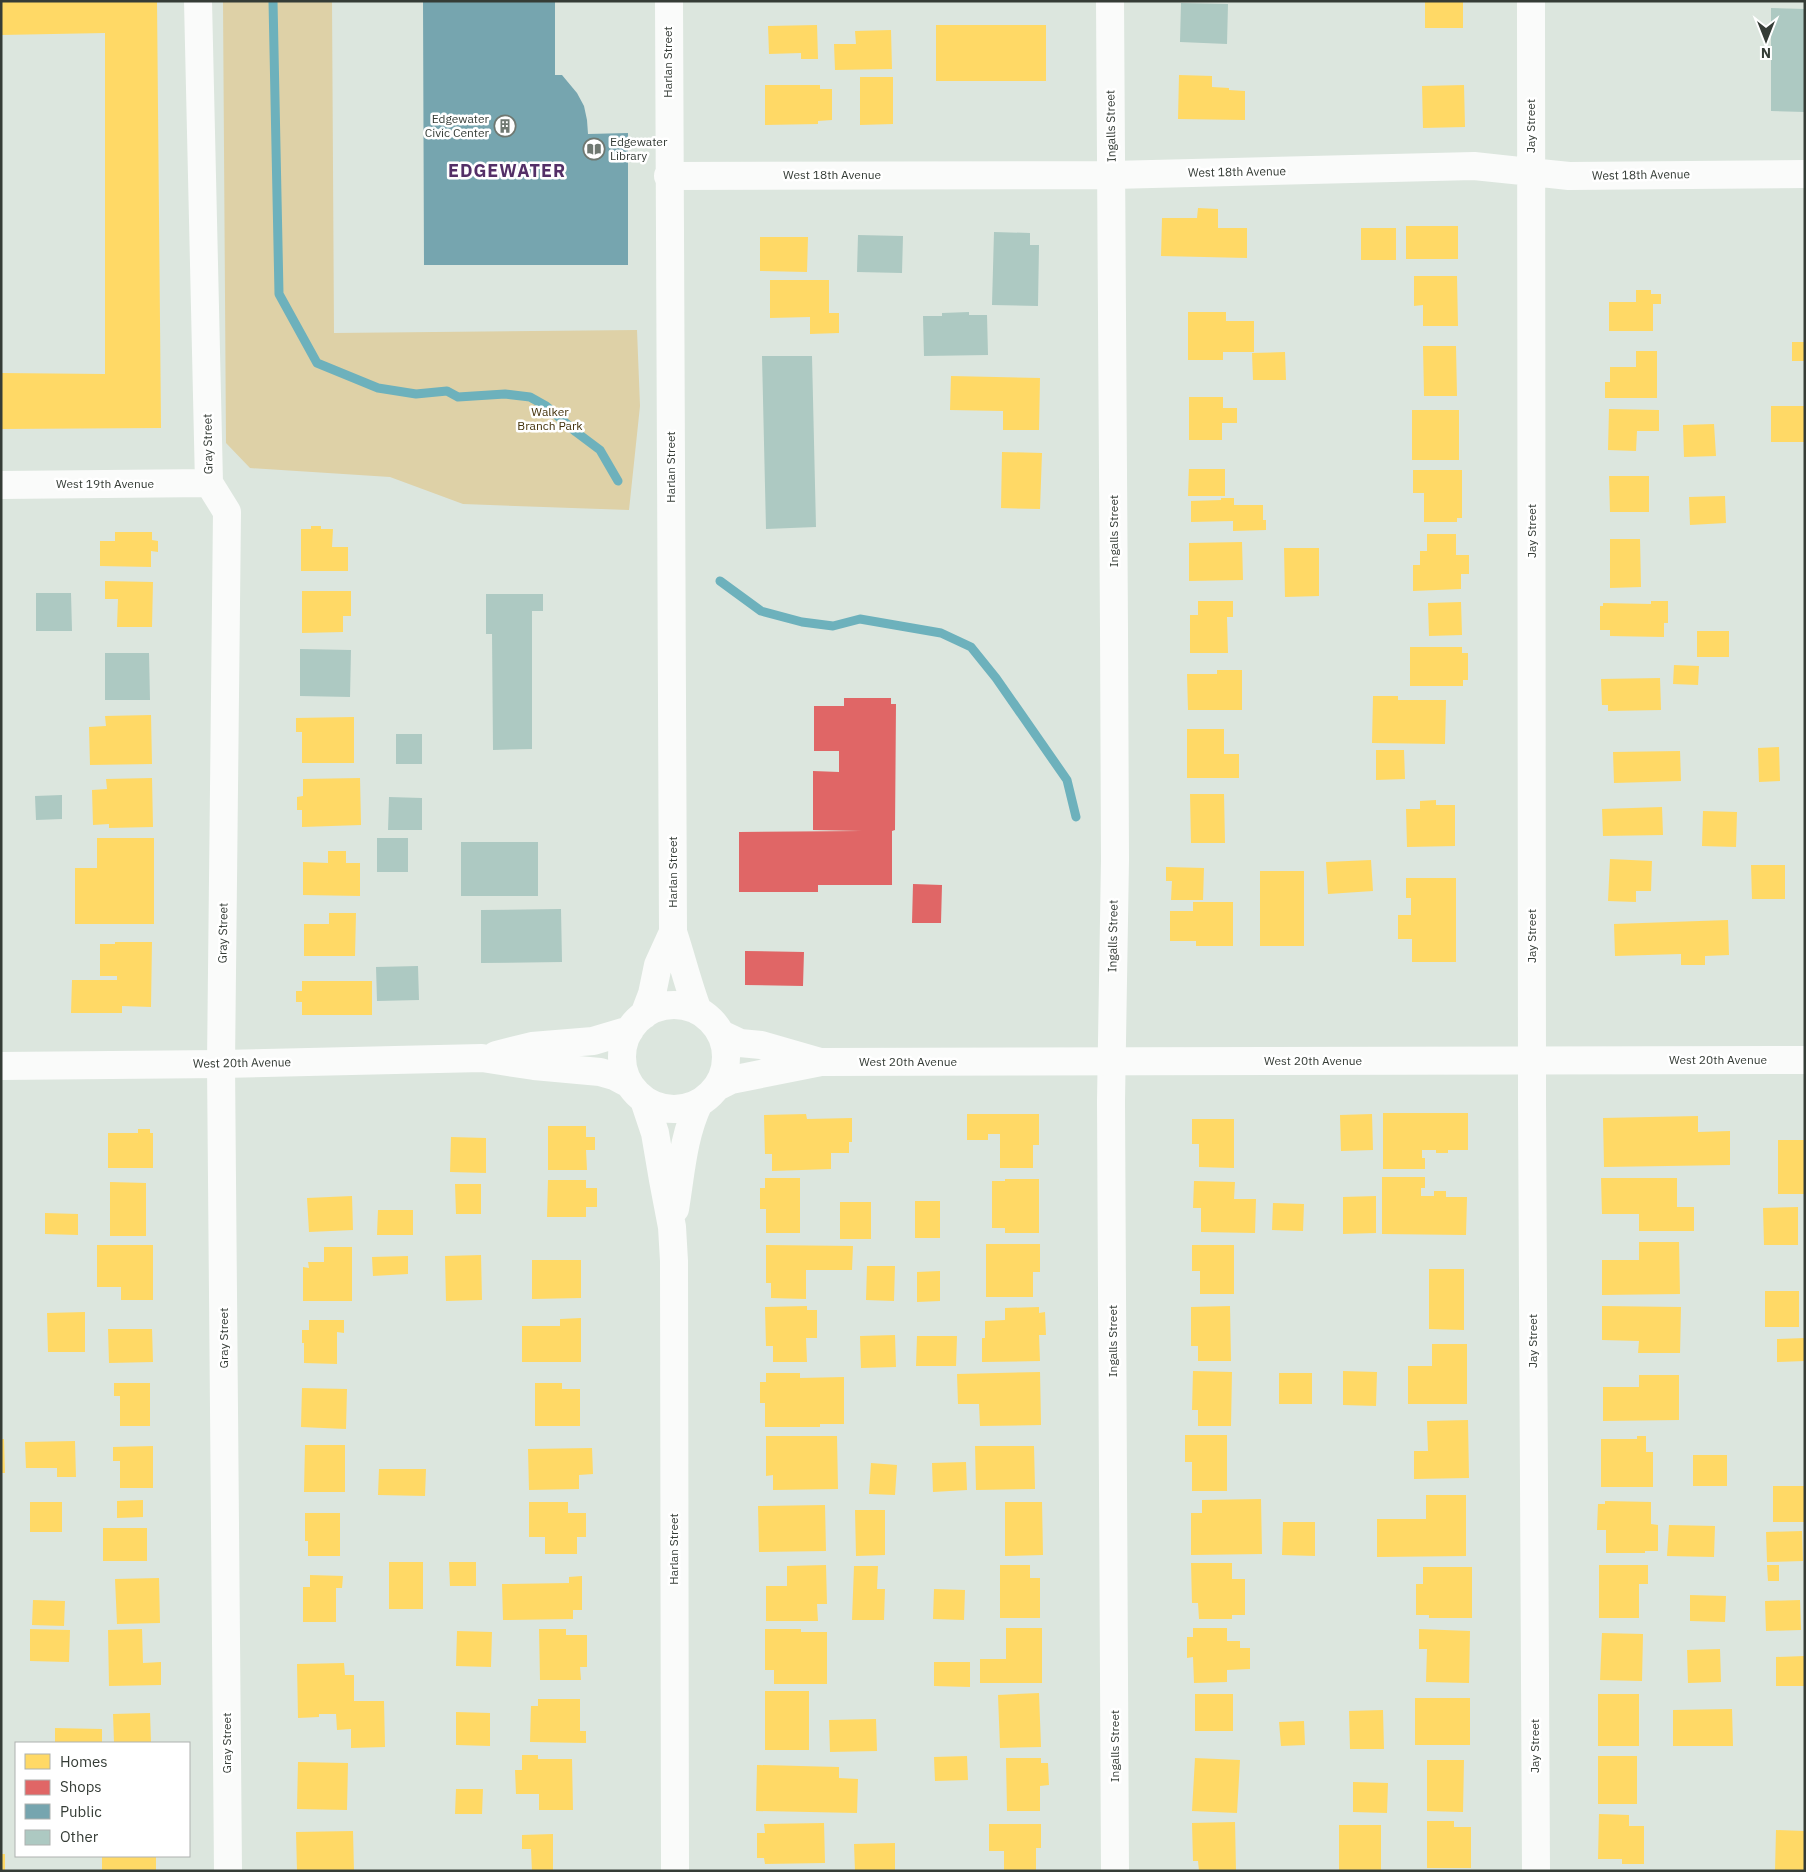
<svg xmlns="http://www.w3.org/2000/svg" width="1806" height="1872" viewBox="0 0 1806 1872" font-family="'IBM Plex Sans',sans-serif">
<rect width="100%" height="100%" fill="#dce6de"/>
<path fill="#ded1a7" d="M223,1H332L334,333L637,330L640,406L629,510L463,504L390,477L250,468L226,443Z"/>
<path fill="#ffd966" d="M1,1H157L161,428L1,429V373L105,374V33L1,35Z
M1425,1H1463V28H1425Z
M817,25L818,59H801V53L769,54L768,26Z
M936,25H1046V81H936Z
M891,30L892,69L835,70L834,44H856L855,31Z
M1179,75L1212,76V87L1229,88V90L1245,91V120L1178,119Z
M860,77H893V124L860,125Z
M765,85H820V89H832V120L818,121V124L765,125Z
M1464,85L1465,127L1423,128L1422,86Z
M1198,208L1218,209V228H1247V258L1161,256L1162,218H1197Z
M1406,226H1458V259H1406Z
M1361,228H1396V260H1361Z
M760,237H808L807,272L760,271Z
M1414,276H1457L1458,326H1423V305L1414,306Z
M770,280H829V313H839V333L810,334V317L770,318Z
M1636,290H1651V294H1661V304H1653V331H1609V302H1636Z
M1188,312H1226V321H1254V352H1223V360H1188Z
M1792,342H1805V361H1792Z
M1423,346H1456L1457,396H1424Z
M1636,351H1657V398H1605V382H1610V367H1636Z
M1285,352L1286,380H1253L1252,353Z
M951,376L1040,378L1039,430H1003V411L950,410Z
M1189,397H1223V408H1237V423H1222V440H1189Z
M1771,406H1805V442H1771Z
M1609,409L1659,410V431H1637L1636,451L1608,450Z
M1412,410H1459V460H1412Z
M1714,424L1716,456L1684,457L1683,425Z
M1002,452L1042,453L1040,509L1001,508Z
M1189,469H1225V496H1188Z
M1413,470H1462V518H1457V522H1424V493H1413Z
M1609,476H1649V512H1610Z
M1725,496L1726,523L1690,525L1689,497Z
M1221,498H1234V505H1263V520H1266V530L1233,531V521L1191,522V501L1221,500Z
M311,526H321V529H333L332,547H348V571H301V529H311Z
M115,532H152V540L158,541V552L151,551V567L100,566V541H115Z
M1427,534H1456V555H1469V574H1461V589L1413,591V565H1420V551H1427Z
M1610,539H1640L1641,587L1610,588Z
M1242,542L1243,580L1189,581V543Z
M1284,548H1319V596L1285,597Z
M105,581L153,582L152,627H117L118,599H105Z
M302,591H351V616H343V632L302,633Z
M1198,601H1233V617H1227L1228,653H1190V615H1198Z
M1651,601H1668V623H1664V637L1610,636V630H1600V606H1603V603L1651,604Z
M1461,602L1462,635L1429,636L1428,603Z
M1697,631H1729V657H1697Z
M1410,647H1462V653H1468V680H1463V686H1410Z
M1674,665L1699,666L1698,685L1673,684Z
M1217,670H1242V710H1188L1187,674H1217Z
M1660,678L1661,710L1608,711V705H1602L1601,679Z
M1373,696H1398V700H1446L1445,744L1372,743Z
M151,715L152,764L90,765L89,727L106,726L105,716Z
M354,717V763H302V732H296V718Z
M1187,729H1224V754H1239V778H1187Z
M1779,747L1780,781L1759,782L1758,748Z
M1376,750H1404L1405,779L1376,780Z
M1680,751L1681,781L1614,783L1613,752Z
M152,778L153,827L109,828V824L93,825L92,790L107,789L106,779Z
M360,778L361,825L302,827V810H297V797L303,796V779Z
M1190,794H1224L1225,843H1191Z
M1436,800V805H1455V846L1407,847L1406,809H1420V801Z
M1662,807L1663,835L1603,836L1602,809Z
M1703,811L1737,812L1736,847L1702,846Z
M97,838H154V924H75V868H97Z
M328,851H346V863H360V896L303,895V862L328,863Z
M1610,859L1652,861L1651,891H1636V902L1608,901Z
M1371,860L1373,891L1328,894L1326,862Z
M1751,865H1785V899H1752Z
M1166,867L1204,868L1203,900H1171L1172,881H1166Z
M1260,871H1304V946H1260Z
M1406,878H1456V962H1412V939H1398V915H1411V898H1406Z
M1193,902H1233V946H1196V941H1170V911H1193Z
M329,913H356L355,956H304V924H329Z
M1728,920L1729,955L1705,956V965H1681V954L1615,956L1614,924Z
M115,942H152L151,1007L122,1006V1013H71L72,980H117V976H100V944H115Z
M302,981H372V1015H302V1002H296V991H302Z
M1383,1113H1468V1150H1448V1153H1436V1150H1422V1158H1425V1169H1383Z
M806,1114L807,1119L852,1118V1142H849V1153H831V1169L772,1171V1154H765L764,1115Z
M967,1114H1039V1145H1033V1168H1000V1134H988V1140H967Z
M1372,1114L1373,1150L1341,1151L1340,1115Z
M1698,1116V1132L1730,1131V1165L1604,1167L1603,1118Z
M1192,1119H1234V1168L1199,1167V1144H1192Z
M548,1126H586V1137H595V1150H586L587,1170H548Z
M138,1129H150V1133H153V1168H108V1133H138Z
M451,1137L486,1138V1173L450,1172Z
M1778,1140H1805V1194H1778Z
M1382,1177H1425V1188H1421V1196H1434V1191H1446V1197H1467L1466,1235L1382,1234Z
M765,1178H800V1233H766V1209H760V1188H765Z
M1601,1178H1677V1207H1694V1231H1639V1214H1602Z
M1005,1179H1039V1233H1005V1228H992V1181H1005Z
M548,1180H586V1188H597V1207H586V1217H547Z
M1194,1181L1235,1182L1234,1199H1256L1255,1233L1201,1232V1208H1193Z
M110,1182L146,1183V1236H110Z
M455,1184H481V1214H456Z
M352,1196L353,1230L309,1232L307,1198Z
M1376,1196V1233L1343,1234V1197Z
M915,1201H940V1238H915Z
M840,1202H871V1239H840Z
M1273,1203L1304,1204L1303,1231L1272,1230Z
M1798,1207V1245H1764L1763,1208Z
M378,1210H413V1235H377Z
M45,1213L78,1214V1235L45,1234Z
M1639,1242H1679L1680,1294L1602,1295V1260H1639Z
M986,1244H1040V1272H1033V1297H986Z
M97,1245H153V1300H121V1287H97Z
M766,1245L853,1246L852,1270H806V1299L771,1298V1283H766Z
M1192,1245H1234V1294H1200V1271H1192Z
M324,1247H352V1301H303V1267L309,1268L308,1262H324Z
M481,1255L482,1300L446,1301L445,1256Z
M408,1256V1274L373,1276L372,1257Z
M532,1260H581V1298L532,1299Z
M867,1266H895L894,1301L866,1300Z
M1429,1269H1464V1330L1429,1329Z
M940,1271V1301L917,1302V1272Z
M1765,1291H1799V1327H1765Z
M807,1306V1310H817V1338H806L807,1362H773V1346H766L765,1307Z
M1230,1306L1231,1361H1198V1346H1191V1307Z
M1602,1306L1681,1307L1680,1353H1638L1639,1341L1602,1340Z
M1039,1307V1313L1045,1312L1046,1335H1039L1040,1361L982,1362V1338H985V1321L1005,1320V1308Z
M85,1312V1352H48L47,1313Z
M581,1318V1362H522V1326H560V1319Z
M309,1320H344V1333L337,1332V1364L304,1363V1343H302V1330H309Z
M108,1329H152L153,1362L109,1363Z
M895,1335L896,1367L861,1368L860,1336Z
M917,1336H957L956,1366H916Z
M1805,1338V1361L1777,1362V1339Z
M1432,1344H1467V1404H1408V1366H1432Z
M1193,1371L1232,1372L1231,1426H1198V1410H1192Z
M1343,1371L1377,1372L1376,1406L1343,1405Z
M1040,1372L1041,1425L980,1426L979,1404H958L957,1374Z
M766,1373H800V1378L844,1377V1424H820V1427H765V1403H760V1382H766Z
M1279,1373H1312V1404H1279Z
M1639,1375H1679V1420L1603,1421V1387H1639Z
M114,1383H150V1426H120V1396H114Z
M535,1383H562V1389H580V1426H535Z
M302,1388L347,1389L346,1429L301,1427Z
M1468,1420L1469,1478L1414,1479V1451H1428L1427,1421Z
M1185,1435H1227V1491H1192V1462H1185Z
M766,1436H837L838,1489L773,1490V1475L766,1476Z
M1637,1436H1646V1452H1653V1487H1601V1439H1637Z
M1,1439H4L5,1473H1Z
M75,1441L76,1477H57V1468H26L25,1442Z
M305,1445H345V1492H304Z
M153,1446V1488H120V1461H113V1447Z
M975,1446H1034L1035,1489L976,1490Z
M592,1448L593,1474L579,1475V1489L529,1490L528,1449Z
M1693,1455H1727V1486H1693Z
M966,1462L967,1490L933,1492L932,1463Z
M871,1463L897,1465L895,1495L869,1494Z
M379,1469H426L425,1496L378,1495Z
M1773,1486H1805V1522H1773Z
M1426,1495H1466V1556L1377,1557V1519H1426Z
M1261,1499L1262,1554L1191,1555V1513H1202V1500Z
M143,1500V1517L117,1518V1501Z
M1605,1501L1651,1502V1524L1658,1525V1551H1645V1553H1606V1530H1597L1598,1504H1605Z
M30,1502H62V1532H30Z
M529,1502H568V1513H586V1537H577V1554H545V1537H529Z
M1005,1502H1042L1043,1555L1005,1556Z
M825,1505L826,1551L759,1552L758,1506Z
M855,1510H885V1555L856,1556Z
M305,1513H340V1556H308V1541H305Z
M1283,1522H1315V1556L1282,1555Z
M1669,1525L1715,1526L1714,1557L1667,1556Z
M103,1528H147V1561H103Z
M1802,1531L1803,1561L1767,1562L1766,1532Z
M389,1562H423V1609H389Z
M449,1562H476V1586H450Z
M1191,1563H1232V1579H1245V1615H1232V1619H1199L1198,1603H1192Z
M826,1565L827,1604H817L818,1621H766V1586H787V1566Z
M1000,1565H1030V1578H1040V1618H1000Z
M1599,1565H1648V1584H1639V1618H1599Z
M1767,1565H1779V1581H1768Z
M854,1566H878L877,1589H885L884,1620H852Z
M1423,1567H1472V1618H1429V1615H1416V1584H1423Z
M310,1575L343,1576L342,1588H336V1622H303V1587H310Z
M582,1576V1610H573V1619L503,1620L502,1584L569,1583V1577Z
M159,1578L160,1623L117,1624L115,1579Z
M934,1589L965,1590L964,1620L933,1619Z
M1690,1595L1726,1596L1725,1622L1690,1621Z
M33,1600L65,1601L64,1626L32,1625Z
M1800,1600L1801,1630L1766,1631L1765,1601Z
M1006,1628H1042V1683H980V1659H1006Z
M1193,1628H1227V1641H1240V1648H1250V1669L1227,1670V1682L1194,1683L1193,1657L1187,1658V1637H1193Z
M30,1629L70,1630L69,1662L30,1661Z
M142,1629L143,1663L161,1662V1685L109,1686L108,1630Z
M539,1629H566V1635H587V1667H580L581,1680H540Z
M765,1629H801V1632H827V1684H774V1670H765Z
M1419,1629L1470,1631L1469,1683L1426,1682L1427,1649H1419Z
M457,1631L492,1632L491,1667L456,1666Z
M1602,1633L1643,1634L1642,1681L1600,1680Z
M1720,1649L1721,1682L1688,1683L1687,1650Z
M1805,1656V1686H1776V1657Z
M934,1662H970V1687L934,1686Z
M344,1663L345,1675H354V1701H384L385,1747L351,1748V1729L337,1730L336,1714H319V1717L298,1718L297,1664Z
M765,1691H809V1750H765Z
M1039,1693L1041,1747L1000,1748L998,1695Z
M1195,1694H1233V1731H1195Z
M1598,1694H1639V1746H1598Z
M1415,1698H1470V1745H1415Z
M538,1699H580V1731H586V1743L530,1742L531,1706H538Z
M1732,1709L1733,1746H1673V1710Z
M1383,1710L1384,1749H1350L1349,1711Z
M456,1712L490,1713V1746L456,1745Z
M150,1713L151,1742L114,1743L113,1714Z
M876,1719L877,1751L830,1752L829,1720Z
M1304,1721L1305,1745L1281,1746L1279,1722Z
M55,1728L102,1729V1743H55Z
M522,1755H538V1759H572L573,1810H539V1794H516L515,1770H522Z
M967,1756L968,1780L935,1781L934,1757Z
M1598,1756H1637V1804H1598Z
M1006,1758H1041V1763H1048L1049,1785L1040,1786V1811H1007Z
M1195,1758L1240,1760L1237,1813L1192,1811Z
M1427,1760H1464L1463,1812L1427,1811Z
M298,1762L348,1763L347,1810L297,1809Z
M757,1765L839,1767V1778L858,1779L857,1813L756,1811Z
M1353,1782L1388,1783L1387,1813L1353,1812Z
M456,1789H483L482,1814H455Z
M1599,1814L1629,1815V1826H1644V1864H1622V1859H1598Z
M1427,1821H1454V1827H1471V1868H1427Z
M1235,1822L1236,1871H1199L1198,1861H1193L1192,1823Z
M824,1823L825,1863L765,1864L764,1858H757V1833H765L764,1824Z
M989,1824H1041V1848H1036V1871H1004V1851H989Z
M1339,1825H1381V1871H1339Z
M1776,1830L1805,1831V1871H1775Z
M353,1831L354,1871H297L296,1832Z
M553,1834V1871H532L531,1849H522V1835Z
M895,1843V1871H855L854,1844Z
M1,1854H5V1871H1Z
M102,1856H156V1870L102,1871Z"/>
<path fill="#e06666" d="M844,698H891V704H896L895,830L892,831V885H818V892H739V832L862,831L813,830V771L839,772V751H814V706H844Z
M913,884L942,885L941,923H912Z
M745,951L804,952L803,986L745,985Z"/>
<path fill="#76a5af" d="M423,1H555V75H562L577,93L584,106L587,120L588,134L628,133V265H424Z"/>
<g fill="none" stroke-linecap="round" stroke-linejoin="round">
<path stroke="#6db1bc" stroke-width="9" d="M273,1L279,294L317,363L378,388L416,394L447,391L458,397L505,394L530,397L546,406L576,432L600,450L618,481
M720,581L761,611L802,622L833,626L860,619L941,633L971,647L996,678L1067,780L1076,817"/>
</g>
<path fill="#adc9c2" d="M1181,3L1228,4L1227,44L1180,42Z
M1771,8L1805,9V112L1771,111Z
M994,232L1030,233V245H1039L1038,306L992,305Z
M858,235L903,236L902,273L857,272Z
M969,312V315H987L988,355L924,356L923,316H942V313Z
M762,356H812L816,527L766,529Z
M36,593H71L72,631H36Z
M486,594H543V611H532V749L493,750L492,634H486Z
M300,649L351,650L350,697L300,696Z
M105,653H149L150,700H105Z
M396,734H422V764H396Z
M62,795V819L36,820L35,796Z
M389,797L422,798V830H388Z
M377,838H408V872H377Z
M461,842H538V896H461Z
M561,909L562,962L481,963V910Z
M418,966L419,1000L377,1001L376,967Z"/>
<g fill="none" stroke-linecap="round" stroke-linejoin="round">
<path stroke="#fafbfa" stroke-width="28" d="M198,1L209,483L227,512L221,1064L228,1871
M1110,1L1114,630L1115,860L1111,1101L1115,1871
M1531,1L1532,1100L1536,1871
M668,176L1112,175L1474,166L1569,176L1805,174
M1,485L209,483"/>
<path stroke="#fafbfa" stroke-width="28" d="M669,1L673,932C682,959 688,985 698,1011
M622 1057a52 52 0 1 1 104 0a52 52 0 1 1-104 0Z
M644,1015L652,994L658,965L673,932
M721,1034L740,1043L761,1045L820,1062
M496,1055L532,1046L593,1041L630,1030
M1,1066L221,1064L482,1058L534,1066L600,1072L614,1076L629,1084
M717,1087L731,1080L821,1062L1805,1060
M644,1100L655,1133L663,1180L672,1227L674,1261L675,1871
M675,1209C681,1173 683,1136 699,1103"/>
</g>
<defs>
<g id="building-ring" transform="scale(1.125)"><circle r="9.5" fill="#fff" stroke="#6f7871" stroke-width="1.5"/><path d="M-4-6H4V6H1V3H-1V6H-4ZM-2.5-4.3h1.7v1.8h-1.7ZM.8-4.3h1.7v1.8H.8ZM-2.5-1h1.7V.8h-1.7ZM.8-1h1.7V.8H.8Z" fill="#6f7871"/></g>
<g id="library-ring" transform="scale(1.125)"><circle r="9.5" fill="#fff" stroke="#6f7871" stroke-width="1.5"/><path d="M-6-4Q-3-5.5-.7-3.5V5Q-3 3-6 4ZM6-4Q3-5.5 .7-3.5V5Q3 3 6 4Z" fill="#6f7871"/></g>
</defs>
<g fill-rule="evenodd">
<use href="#building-ring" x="505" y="126"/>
<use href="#library-ring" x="594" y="149"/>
</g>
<g text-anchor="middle" stroke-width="5" stroke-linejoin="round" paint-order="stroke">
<g font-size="12" fill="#353c36" stroke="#fff">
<text transform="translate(668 62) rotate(-90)" y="4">Harlan Street</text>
<text transform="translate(1111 126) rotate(-91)" y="4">Ingalls Street</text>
<text transform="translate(1531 126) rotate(-90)" y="4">Jay Street</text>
<text transform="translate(1237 172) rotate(-1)" y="4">West 18th Avenue</text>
<text x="832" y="179">West 18th Avenue</text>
<text transform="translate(1641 175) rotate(-1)" y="4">West 18th Avenue</text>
<text transform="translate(208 444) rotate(-91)" y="4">Gray Street</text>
<text transform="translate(671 467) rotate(-90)" y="4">Harlan Street</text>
<text x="105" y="488">West 19th Avenue</text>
<text transform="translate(1114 531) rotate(-90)" y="4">Ingalls Street</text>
<text transform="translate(1532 531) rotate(-90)" y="4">Jay Street</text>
<text transform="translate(673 872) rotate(-90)" y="4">Harlan Street</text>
<text transform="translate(223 933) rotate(-89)" y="4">Gray Street</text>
<text transform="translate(1113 936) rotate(-89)" y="4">Ingalls Street</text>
<text transform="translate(1532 936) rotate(-90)" y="4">Jay Street</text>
<text x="1718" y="1064">West 20th Avenue</text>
<text x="1313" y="1065">West 20th Avenue</text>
<text x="908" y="1066">West 20th Avenue</text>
<text transform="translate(242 1063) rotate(-1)" y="4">West 20th Avenue</text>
<text transform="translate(224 1338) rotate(-90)" y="4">Gray Street</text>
<text transform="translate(1113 1341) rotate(-90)" y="4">Ingalls Street</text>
<text transform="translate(1533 1341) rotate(-90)" y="4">Jay Street</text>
<text transform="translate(674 1549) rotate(-90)" y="4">Harlan Street</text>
<text transform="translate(227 1743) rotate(-90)" y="4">Gray Street</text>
<text transform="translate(1115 1746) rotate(-90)" y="4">Ingalls Street</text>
<text transform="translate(1535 1746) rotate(-90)" y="4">Jay Street</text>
</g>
<g font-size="12" fill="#353c36" stroke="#fff" text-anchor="end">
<text x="489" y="123">Edgewater<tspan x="489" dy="14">Civic Center</tspan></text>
<text x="610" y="146" text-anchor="start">Edgewater<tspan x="610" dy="14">Library</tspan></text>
</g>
<g font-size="12" fill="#43320c" stroke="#fff">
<text x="550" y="416">Walker<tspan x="550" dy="14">Branch Park</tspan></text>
</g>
<g font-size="18" font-weight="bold" letter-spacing="1" fill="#542f67" stroke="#fff">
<text x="507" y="177">EDGEWATER</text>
</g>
</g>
<rect width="1806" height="1872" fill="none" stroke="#353c36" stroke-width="5"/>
<rect x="15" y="1742" width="175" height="115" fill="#ffffff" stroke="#aeb1af"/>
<rect x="25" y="1754" width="25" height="15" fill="#ffd966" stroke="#aeb1af"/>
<text x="60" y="1767" font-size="15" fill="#353c36">Homes</text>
<rect x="25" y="1780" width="25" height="15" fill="#e06666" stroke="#aeb1af"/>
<text x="60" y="1792" font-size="15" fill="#353c36">Shops</text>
<rect x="25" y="1804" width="25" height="15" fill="#76a5af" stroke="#aeb1af"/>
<text x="60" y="1817" font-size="15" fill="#353c36">Public</text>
<rect x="25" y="1830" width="25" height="15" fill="#adc9c2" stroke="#aeb1af"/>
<text x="60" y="1842" font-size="15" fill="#353c36">Other</text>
<g transform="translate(1766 40) rotate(180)" stroke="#ffffff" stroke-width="4" paint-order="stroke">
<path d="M0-4L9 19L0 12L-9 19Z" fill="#353c36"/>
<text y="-8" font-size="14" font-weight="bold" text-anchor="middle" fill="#353c36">N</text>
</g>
</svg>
